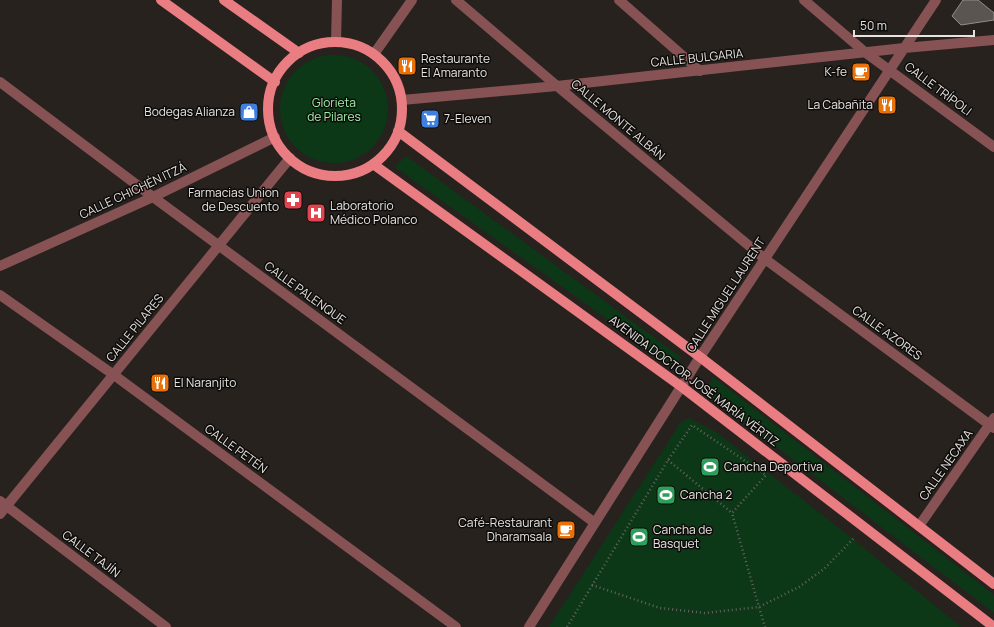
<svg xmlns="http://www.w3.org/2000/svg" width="994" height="627" viewBox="0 0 994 627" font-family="Manrope,sans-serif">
<rect width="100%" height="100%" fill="#27221e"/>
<path fill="#0d3817" d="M280 109a54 54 0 1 1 108 0a54 54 0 1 1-108 0Z
M406,156L681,357L674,367L395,167Z
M713,377L994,595V613L706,393Z
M689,418L716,432L853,539L961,627H549L681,422Z"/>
<path fill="#5a5550" stroke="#938e88" d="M963,0H978L994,13V20L961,25L952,16Z"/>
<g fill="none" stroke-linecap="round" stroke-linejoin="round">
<path stroke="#67635f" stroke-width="2.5" stroke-dasharray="1 3" stroke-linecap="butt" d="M668,460L732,513
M592,585L660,608L705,613L759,607L799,587L824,569L855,537
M567,627L668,460L692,425L766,475L732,513L759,607L765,627"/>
<path stroke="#875253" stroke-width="10" d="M456,0L557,86L765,259L994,428
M619,0L700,71
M804,0L866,53L994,147
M336,42L337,0
M374,54L412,0
M0,82L153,197L595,523
M402,100L557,86L904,48L994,40
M0,266L153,197L275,137
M0,295L114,375L456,627
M0,501L166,627
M0,514L290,158
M919,526L994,418
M529,627L700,357L936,0"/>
<path stroke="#ea7d82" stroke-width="10" d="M161,0L275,82
M224,0L299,53
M268 109a67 67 0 1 1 134 0a67 67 0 1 1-134 0Z
M398,131L700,357L994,584
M373,164L682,387L994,627"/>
</g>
<defs>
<g id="restaurant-square" transform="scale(1)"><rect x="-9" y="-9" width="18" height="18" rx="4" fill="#e8710a" stroke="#0e0c0a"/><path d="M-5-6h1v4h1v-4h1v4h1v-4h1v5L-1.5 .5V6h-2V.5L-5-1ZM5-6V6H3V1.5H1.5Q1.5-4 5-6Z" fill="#fff"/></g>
<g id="cafe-square" transform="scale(1)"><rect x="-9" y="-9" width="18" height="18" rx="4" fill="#e8710a" stroke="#0e0c0a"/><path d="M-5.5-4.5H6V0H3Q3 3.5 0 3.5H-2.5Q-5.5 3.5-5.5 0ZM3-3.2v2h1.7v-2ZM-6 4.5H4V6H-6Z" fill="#fff"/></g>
<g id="shop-square" transform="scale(1)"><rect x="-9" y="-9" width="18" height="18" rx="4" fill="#3f7fe0" stroke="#0e0c0a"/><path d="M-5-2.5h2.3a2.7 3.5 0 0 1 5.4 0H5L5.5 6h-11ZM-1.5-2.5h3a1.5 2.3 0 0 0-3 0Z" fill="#fff"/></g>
<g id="supermarket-square" transform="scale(1)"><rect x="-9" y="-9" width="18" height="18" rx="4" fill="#3f7fe0" stroke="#0e0c0a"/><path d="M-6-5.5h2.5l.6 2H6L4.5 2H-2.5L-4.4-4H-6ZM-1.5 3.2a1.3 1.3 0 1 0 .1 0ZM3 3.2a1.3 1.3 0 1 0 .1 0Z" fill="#fff"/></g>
<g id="pharmacy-square" transform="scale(1)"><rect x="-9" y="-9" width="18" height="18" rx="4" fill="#e0444e" stroke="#0e0c0a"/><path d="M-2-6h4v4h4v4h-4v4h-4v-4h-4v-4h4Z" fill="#fff"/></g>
<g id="hospital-square" transform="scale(1)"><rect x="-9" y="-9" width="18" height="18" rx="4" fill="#e0444e" stroke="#0e0c0a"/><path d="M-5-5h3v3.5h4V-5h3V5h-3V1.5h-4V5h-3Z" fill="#fff"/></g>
<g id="stadium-square" transform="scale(1)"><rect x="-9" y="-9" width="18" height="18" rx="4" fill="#2e9e5b" stroke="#0e0c0a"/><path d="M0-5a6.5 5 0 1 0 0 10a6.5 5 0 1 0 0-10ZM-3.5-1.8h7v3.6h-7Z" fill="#fff"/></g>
</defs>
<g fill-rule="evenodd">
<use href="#restaurant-square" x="407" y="66"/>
<use href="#cafe-square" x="861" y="72"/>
<use href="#restaurant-square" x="887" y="105"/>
<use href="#shop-square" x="249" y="112"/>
<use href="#supermarket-square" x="430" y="119"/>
<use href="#pharmacy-square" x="293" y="200"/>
<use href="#hospital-square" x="316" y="213"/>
<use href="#restaurant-square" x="160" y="383"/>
<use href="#stadium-square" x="710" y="467"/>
<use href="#stadium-square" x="666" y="495"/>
<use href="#cafe-square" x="566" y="530"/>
<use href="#stadium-square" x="639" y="537"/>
</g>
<g text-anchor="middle" stroke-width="3" stroke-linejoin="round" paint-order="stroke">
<g font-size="12" fill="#e6e3e0" stroke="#0e0c0a">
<text transform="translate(697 58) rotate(-6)" y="4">CALLE BULGARIA</text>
<text transform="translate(938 89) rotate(37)" y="4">CALLE TRÍPOLI</text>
<text transform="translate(618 120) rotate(40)" y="4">CALLE MONTE ALBÁN</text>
<text transform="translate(133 191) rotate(-25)" y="4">CALLE CHICHÉN ITZÁ</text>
<text transform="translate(305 293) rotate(36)" y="4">CALLE PALENQUE</text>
<text transform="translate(726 295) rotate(-57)" y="4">CALLE MIGUEL LAURENT</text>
<text transform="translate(135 328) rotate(-51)" y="4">CALLE PILARES</text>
<text transform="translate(887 333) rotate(36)" y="4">CALLE AZORES</text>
<text transform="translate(694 381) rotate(37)" y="4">AVENIDA DOCTOR JOSÉ MARÍA VÉRTIZ</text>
<text transform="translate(236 449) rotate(36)" y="4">CALLE PETÉN</text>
<text transform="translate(946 465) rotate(-55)" y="4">CALLE NECAXA</text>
<text transform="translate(91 554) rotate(37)" y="4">CALLE TAJÍN</text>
</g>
<g font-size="12" fill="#e6e3e0" stroke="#0e0c0a" text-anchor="start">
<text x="421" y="63">Restaurante<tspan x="421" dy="14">El Amaranto</tspan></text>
<text x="847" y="76" text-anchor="end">K-fe</text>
<text x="873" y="109" text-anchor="end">La Cabañita</text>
<text x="235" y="116" text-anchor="end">Bodegas Alianza</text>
<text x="444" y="123">7-Eleven</text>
<text x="279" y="197" text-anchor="end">Farmacias Union<tspan x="279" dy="14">de Descuento</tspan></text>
<text x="330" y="210">Laboratorio<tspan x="330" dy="14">Médico Polanco</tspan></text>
<text x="174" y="387">El Naranjito</text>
<text x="724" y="471">Cancha Deportiva</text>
<text x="680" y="499">Cancha 2</text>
<text x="552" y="527" text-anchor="end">Café-Restaurant<tspan x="552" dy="14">Dharamsala</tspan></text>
<text x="653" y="534">Cancha de<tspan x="653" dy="14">Basquet</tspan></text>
</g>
<g font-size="12" fill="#9bf0a8" stroke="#0e0c0a">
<text x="334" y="107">Glorieta<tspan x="334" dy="14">de Pilares</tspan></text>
</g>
</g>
<path d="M854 30v6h120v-6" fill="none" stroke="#e6e3e0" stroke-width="2"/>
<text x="860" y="30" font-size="12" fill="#e6e3e0" stroke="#0e0c0a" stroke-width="3" paint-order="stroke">50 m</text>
</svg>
